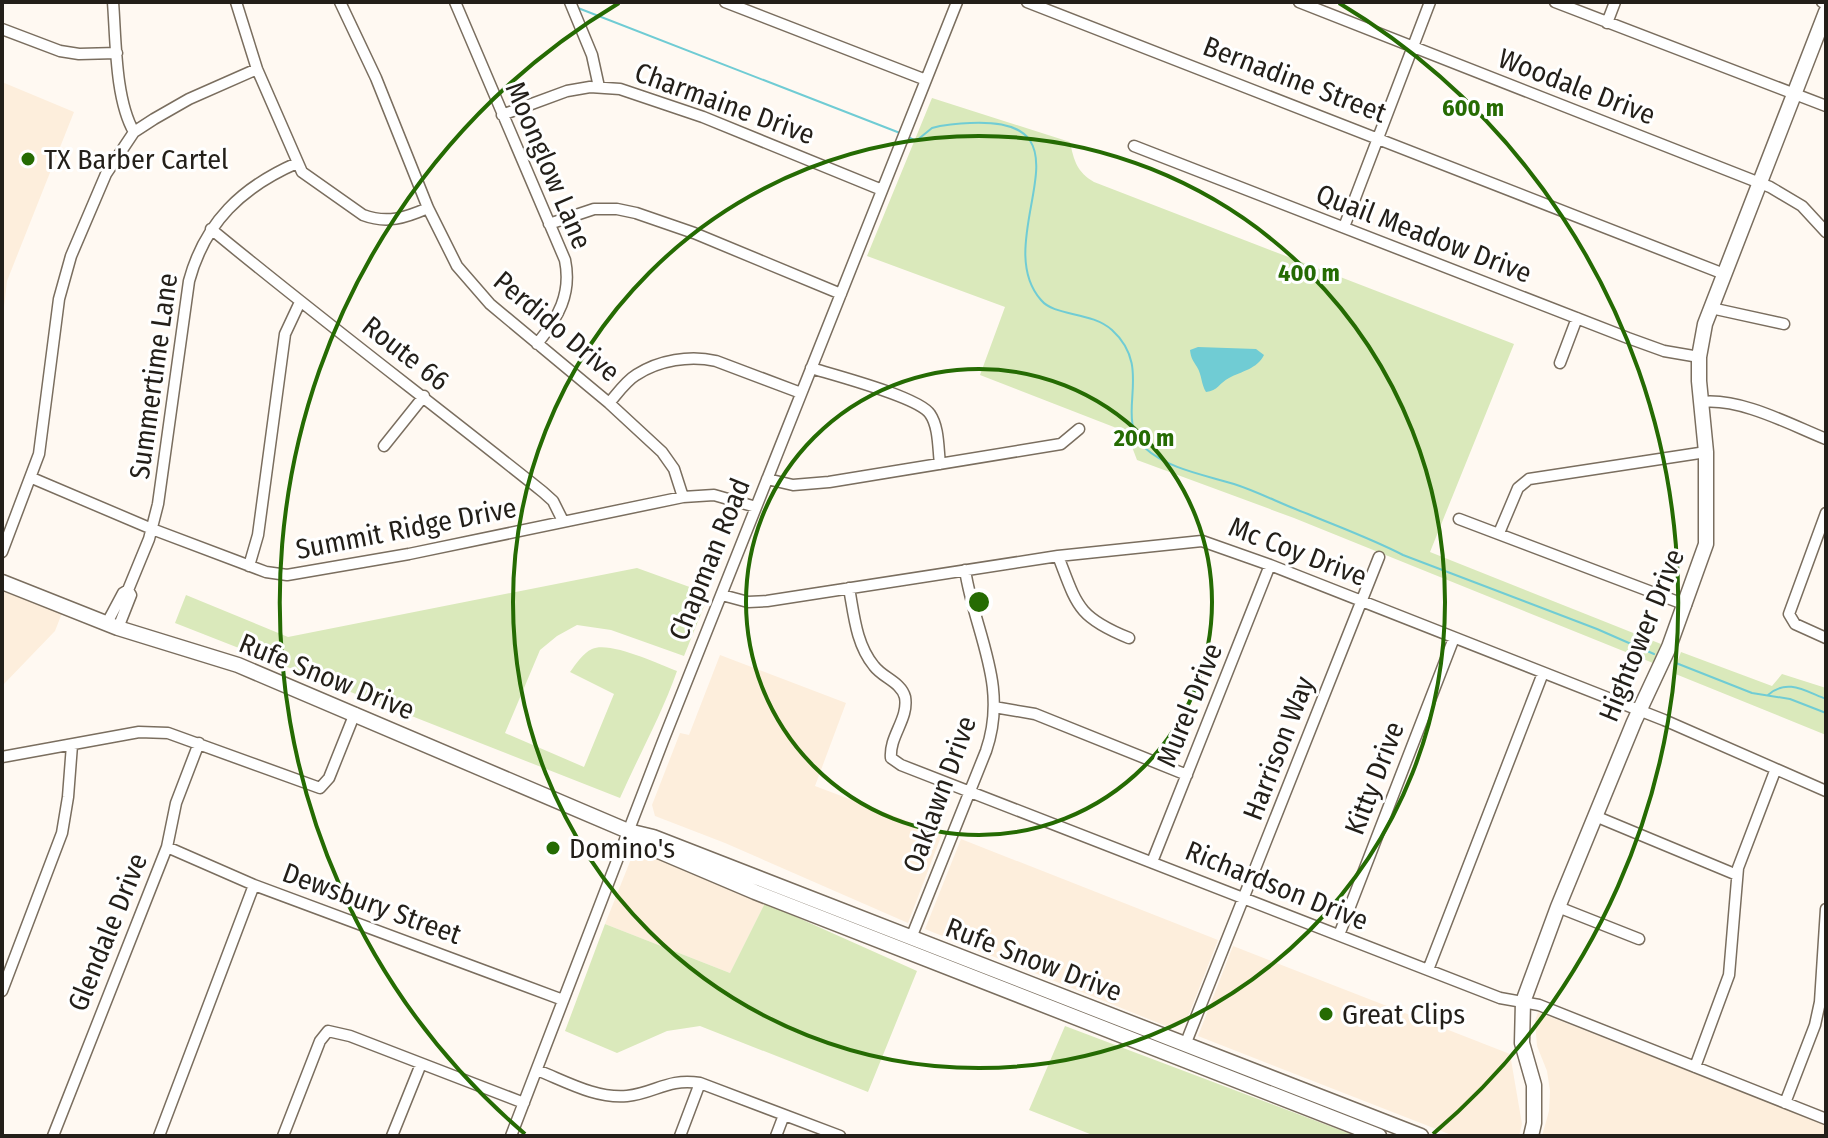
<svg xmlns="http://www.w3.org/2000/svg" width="1828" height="1138" viewBox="0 0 1828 1138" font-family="'Fira Sans Condensed',sans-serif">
<rect width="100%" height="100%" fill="#fff9f2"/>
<path fill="#fdeedc" d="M2,82L74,112L7,281L2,325Z
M2,591L62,613L55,631L2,686Z
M720,655L846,703L815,786L942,834L908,923L725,843L655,816L652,805L680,733L689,735Z
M961,839L1218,940L1186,1022L1171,1028L925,929Z
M642,851L765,903L730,973L605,924L633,854Z
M1233,946L1510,1054L1522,1124L1519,1136H1454L1198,1036Z
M1538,1012L1826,1125V1136H1542L1549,1111L1550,1091L1547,1071L1537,1046L1535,1021Z"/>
<path fill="#dae9bb" d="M932,98L1070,142C1074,161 1077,172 1094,182L1514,344L1430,552L1661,644L1653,663L1294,518L1137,460L1129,439L1119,429L980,375L1005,307L867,256Z
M637,568L709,594L684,656L611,630L577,625L557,636L540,650L505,733L584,767L614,694L570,672C576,664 583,653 592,649C610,641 658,664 677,671C662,714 639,755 620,798L175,623L186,595L288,637Z
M1681,652L1772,686L1782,674L1826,688V735L1673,673Z
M765,903L917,971L868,1092L700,1026L667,1031L617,1053L565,1031L605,924L730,973Z
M1065,1026L1356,1136H1095L1029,1110Z"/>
<path fill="#70ccd4" d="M1198,347L1256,349L1264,355C1257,369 1242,371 1229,378C1219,383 1218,391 1206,392C1201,384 1202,375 1197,367C1193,360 1191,359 1190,350Z"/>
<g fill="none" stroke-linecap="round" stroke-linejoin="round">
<path stroke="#70ccd4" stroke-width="2" d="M578,8L900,133
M906,136L916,141L932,128L940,126C1118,100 983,234 1041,300C1055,317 1091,311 1112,330C1156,370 1112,416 1145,448C1168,469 1205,475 1234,484C1259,492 1283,505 1308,514C1339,527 1372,539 1403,555L1597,629L1654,654
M1676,663L1752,693L1790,699L1826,713
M1768,695C1787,678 1805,691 1826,699"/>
<g stroke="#7a6e5f" stroke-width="13">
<path id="minor" d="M113,2C116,40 115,99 134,132
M236,2L257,69L302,172L363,215C387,224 405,218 428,208
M340,2L376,78L428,208L457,266L490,304L609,403L662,452L674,469L683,497
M455,2L565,260C572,294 558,318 537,344
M570,2L592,55L599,87
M725,2L926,80
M1027,2L1724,274
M1299,2L1770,187L1802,206L1826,232
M1555,2L1826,106
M1822,2L1826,4
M1607,23L1615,2
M2,29L60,51L79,54L117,53
M502,115L567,91L590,87L620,89L703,117L882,190
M1134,146L1628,338L1664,351L1699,357
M549,224L594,209H617L636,213L694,233L841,294
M1344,227L1430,2
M211,229C320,319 433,404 543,492L553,501L563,521
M1711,308L1784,324
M1560,363L1577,318
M811,368C834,375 919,397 930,414C939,427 938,448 940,464
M1702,402C1741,398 1789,424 1826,439
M609,403C617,394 626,381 636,375C659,360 690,355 716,361L801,393
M384,446L424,396
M32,478L152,529L266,572L287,575L409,554L683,497L714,495L756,507
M767,479L793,485L829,482L1061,444L1079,429
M1826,513L1789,614L1795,624L1826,638
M1459,519L1686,605
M1499,533L1518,488L1529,479L1706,452
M2,552L39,454L59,299L71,256L106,174L134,132L154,119L189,99L257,69
M1058,556C1077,605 1077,617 1129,638
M249,566L258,535L285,334L300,302
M849,588C854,615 856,644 874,666C883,678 901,682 905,697C909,719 889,736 891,758L901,765L1500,998L1539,1005L1826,1119
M722,595L748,602L767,601L1058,556L1202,541L1270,565L1664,720L1826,791
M107,623L123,593L128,590L149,539L158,504L189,281C205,222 242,187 297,163
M118,628L131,595L128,590
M994,707L1035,714L1187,775
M2,757L139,732L168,733L320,788L329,778L355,713
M1595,816L1737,875
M167,847L254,885L563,1000
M1152,862L1270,565
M1558,907L1639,939
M1339,935L1454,638
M911,938L986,751C1009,685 975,634 965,570
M1428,970L1543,673
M2,991L62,833L68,797L72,745
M1185,1045L1379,557
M1695,1067L1729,975L1738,868L1775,771
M537,1070C565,1081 596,1099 627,1096C656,1093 667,1078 700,1083L840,1136
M1785,1103L1815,1025L1820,1002L1826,909
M53,1136L167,847L176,803L199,743
M159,1136L254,885
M283,1136L320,1041L328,1031L350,1036L524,1103
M392,1136L421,1064
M511,1136L663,741L957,2
M680,1136L700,1083
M776,1136L784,1115"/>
</g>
<g stroke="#7a6e5f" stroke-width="17">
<path id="major" d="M2,582L118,628L238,665L628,831L653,837L1421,1136
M631,834L649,847L755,892L1379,1136
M1531,1136L1534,1123V1085L1522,1043L1523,1002L1558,907L1634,722L1669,647L1706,544V452L1699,381V357L1705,324L1826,12"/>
</g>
<use href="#minor" stroke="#fff" stroke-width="10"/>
<use href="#major" stroke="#fff" stroke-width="14"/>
</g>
<g fill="none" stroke="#256b03" stroke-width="4">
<circle cx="979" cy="602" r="233"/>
<circle cx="979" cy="602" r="466"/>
<path d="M525 1134A699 699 0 0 1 619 3M1339 3A699 699 0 0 1 1433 1134"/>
</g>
<g fill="#256b03" stroke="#fff" stroke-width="3">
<circle cx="28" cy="159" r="8"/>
<circle cx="553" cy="848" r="8"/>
<circle cx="1326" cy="1014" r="8"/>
</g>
<g text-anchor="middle" stroke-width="6" stroke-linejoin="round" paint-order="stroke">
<g font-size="28" fill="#231f19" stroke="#fff">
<text transform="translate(1295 79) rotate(21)" y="10">Bernadine Street</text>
<text transform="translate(1577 86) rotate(21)" y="10">Woodale Drive</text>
<text transform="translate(725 103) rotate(20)" y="10">Charmaine Drive</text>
<text transform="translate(549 165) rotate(67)" y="10">Moonglow Lane</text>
<text transform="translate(1424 233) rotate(21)" y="10">Quail Meadow Drive</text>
<text transform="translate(557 326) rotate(40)" y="10">Perdido Drive</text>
<text transform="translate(406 353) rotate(38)" y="10">Route 66</text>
<text transform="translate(153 376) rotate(-82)" y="10">Summertime Lane</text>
<text transform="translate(406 528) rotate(-11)" y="10">Summit Ridge Drive</text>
<text transform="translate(1298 551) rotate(21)" y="10">Mc Coy Drive</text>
<text transform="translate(709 559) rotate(-68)" y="10">Chapman Road</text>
<text transform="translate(1641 635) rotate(-68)" y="10">Hightower Drive</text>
<text transform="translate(327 676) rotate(22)" y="10">Rufe Snow Drive</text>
<text transform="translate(1189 705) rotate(-68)" y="10">Murel Drive</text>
<text transform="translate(1278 748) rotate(-69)" y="10">Harrison Way</text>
<text transform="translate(1374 778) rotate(-69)" y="10">Kitty Drive</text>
<text transform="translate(939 794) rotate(-70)" y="10">Oaklawn Drive</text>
<text transform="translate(1277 885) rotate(22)" y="10">Richardson Drive</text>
<text transform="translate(372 903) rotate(20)" y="10">Dewsbury Street</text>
<text transform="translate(107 932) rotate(-68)" y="10">Glendale Drive</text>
<text transform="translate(1034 959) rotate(21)" y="10">Rufe Snow Drive</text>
</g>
<g font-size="28" fill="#231f19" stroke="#fff" text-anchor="start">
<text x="44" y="169">TX Barber Cartel</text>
<text x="569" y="858">Domino's</text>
<text x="1342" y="1024">Great Clips</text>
</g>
</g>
<circle cx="979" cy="602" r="12" fill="#256b03" stroke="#fff" stroke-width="4"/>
<g font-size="24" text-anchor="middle" font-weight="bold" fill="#256b03" stroke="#fff" stroke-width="6" stroke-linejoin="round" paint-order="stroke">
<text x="1473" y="116">600 m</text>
<text x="1309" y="281">400 m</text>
<text x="1144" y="446">200 m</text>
</g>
<rect width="1828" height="1138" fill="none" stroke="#231f19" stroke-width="8"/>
</svg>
